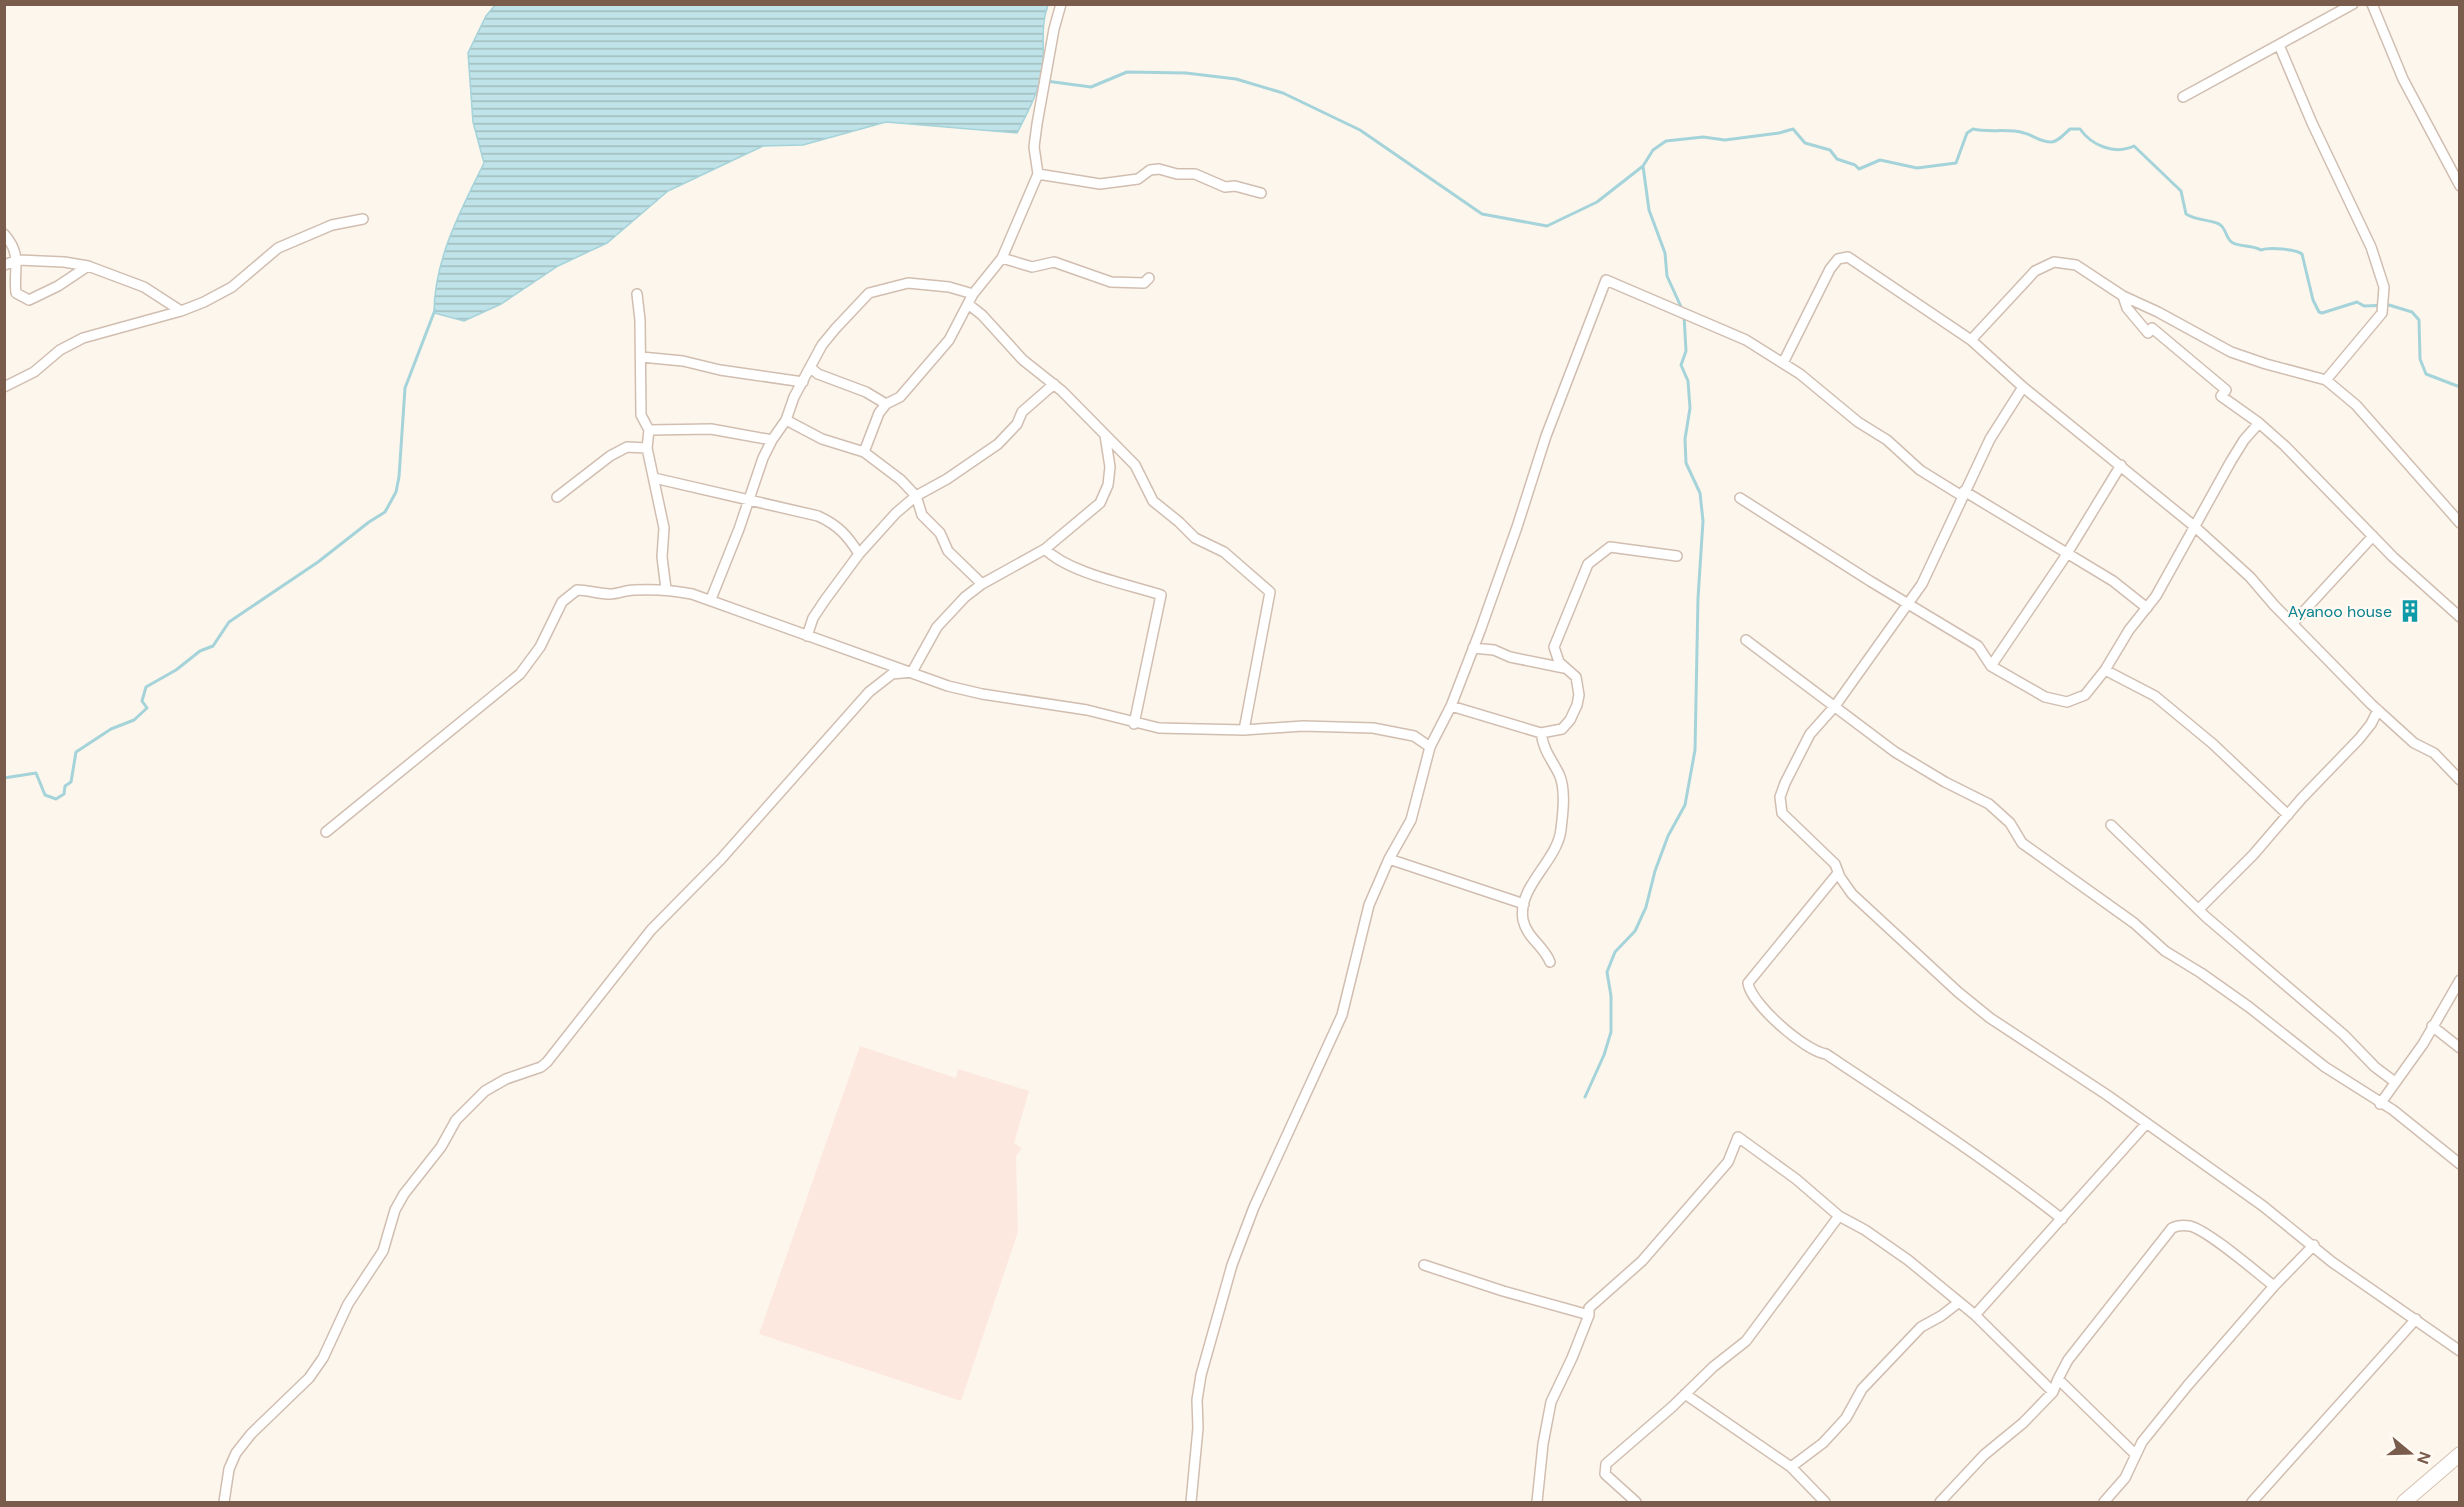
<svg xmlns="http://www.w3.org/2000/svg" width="2464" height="1507" viewBox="0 0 2464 1507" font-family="'DM Sans',sans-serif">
<defs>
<pattern id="water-rules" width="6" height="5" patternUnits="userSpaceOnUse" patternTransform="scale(1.5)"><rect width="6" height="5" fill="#bfe3e8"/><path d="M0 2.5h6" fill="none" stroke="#a0bbbe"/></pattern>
</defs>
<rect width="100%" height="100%" fill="#fdf6ec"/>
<path fill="#fde8e0" d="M860,1046L956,1078L958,1069L1029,1091L1014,1143L1022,1148L1016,1156L1018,1232L961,1401L759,1334Z"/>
<path fill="url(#water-rules)" stroke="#a5d3da" stroke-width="1.5" d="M496,4H1048V5C1041,25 1044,39 1043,59C1042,87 1029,110 1017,133L886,122L803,145L763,146L668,191L607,243L558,266L501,304L464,321L434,313C434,259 461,210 484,163L473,122L468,53L486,16Z"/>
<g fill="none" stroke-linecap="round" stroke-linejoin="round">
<path stroke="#a5d3da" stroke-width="3" d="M1046,81L1091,87L1127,72L1186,73L1236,79L1283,93L1360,130L1482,214L1547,226L1597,202L1643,166L1653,150L1666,141L1703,137L1725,140L1779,133L1793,129L1805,143L1830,150L1837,159L1855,165L1859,169L1880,160L1917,168L1956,163L1967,133L1973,129C1990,133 2007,128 2024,133C2033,135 2040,142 2051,142C2058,142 2064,134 2070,129H2080C2092,146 2115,155 2134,146L2181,191L2186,214C2198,221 2207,219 2219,224C2227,228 2225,239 2233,243C2241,247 2252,245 2261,250C2269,247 2296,249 2302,254L2313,300L2319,312L2322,313L2357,302L2364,306L2389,305L2412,312L2419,320L2420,359L2426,374L2460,387
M1643,166L1649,210L1665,253L1667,276L1682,309
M4,778L36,773L45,795L56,799L64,794L65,786L71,782L76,752L111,729L134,720L147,708L142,701L146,687L176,670L200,651L213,646L229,622L318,562L369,522L385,512L396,492L399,477L405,388L435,310
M1585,1097L1604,1055L1611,1032V996L1607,972L1615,952L1635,931L1646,907L1655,871L1668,836L1685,805L1695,750L1698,598L1703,521L1700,493L1686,463L1685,439L1690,408L1688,381L1681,365L1686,351L1684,315"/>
<g stroke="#d1beb0" stroke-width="12">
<path id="street" d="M2372,4L2403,79L2460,186
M2279,45L2312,123L2371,247L2384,287L2382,313L2326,380
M2183,97L2353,4
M1038,174L1100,184L1138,179L1150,170L1159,169L1177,174H1195L1225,187L1235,186L1261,193
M4,234C23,255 13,269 16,293L29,300L58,286L88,266L144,287L181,311L204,302L232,287L278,248L332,225L363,219
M1002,258L1032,267L1054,262L1111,282L1144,283L1149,278
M4,265L18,260L64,262L88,266
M637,294L640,320L641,415L649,430L647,448L664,528L662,557L666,589
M2123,296L2127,308L2148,333L2152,328L2226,390L2221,396L2259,423L2285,446L2393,557L2460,617
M968,304L982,315L1023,360L1062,391L1135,465L1153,501L1179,522L1195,538L1224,552L1270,592L1244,730
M1971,340L2035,271L2054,262L2076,265L2123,296L2158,312L2231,352L2266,364L2326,380L2356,405L2460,523
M641,357L683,361L720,370L803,382
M1783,363L1830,269L1838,259L1848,257L1971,340L2023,387L2194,526L2250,577L2274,605L2371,704L2414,743L2434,753L2460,780
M811,368L818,374L866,392L886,404
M4,387L34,372L60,350L83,338L181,311
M2023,387L1990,439L1922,584L1835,706L1810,734L1785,783L1780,797L1782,813L1835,864L1840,877L1852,894L1958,992L1990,1018L2107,1095L2263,1206L2332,1262L2460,1351
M786,420L822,439L864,452L901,480L916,496L922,515L940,533L948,551L982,584
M649,430L711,429L772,440
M864,452L879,413L886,404L900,397L949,340L973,294L1002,258L1038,174L1034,147L1037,124L1054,29L1061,4
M654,478L818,516C838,525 848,536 859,554
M1964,491L2113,581L2147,608
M557,497L610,456L627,447L647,448
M1740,498L1870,581L1978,646L1991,666L2045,697L2067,702L2085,695L2105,670L2129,630L2156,596L2231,461L2244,440L2259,423
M1045,549C1069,573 1127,584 1161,595L1134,724
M711,599L739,529L763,458L772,440L786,420L794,397L822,345L836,328L869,293L908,283L949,287L973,294
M2293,623L2373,536
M807,636L813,618L825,600L859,554L896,513L916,496L947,479L998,444L1017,424L1022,412L1054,384
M1746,640L1895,752L1945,782L1989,804L2010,823L2022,843L2134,923L2165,951L2201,973L2249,1007L2325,1067L2393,1110L2460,1164
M1473,648L1494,650L1510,657L1564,668
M1991,666L2063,560L2121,465
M2105,670L2155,696L2213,744L2288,815
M1451,706L1541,733L1562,729L1570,720L1577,705L1579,695L1576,677L1559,662L1554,647L1588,564L1610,547L1677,556
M1541,733C1544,752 1551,758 1559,774C1566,789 1563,813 1561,829C1558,861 1517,886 1523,920C1527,938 1544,946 1550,962
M2111,825L2206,917L2344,1035L2375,1067L2395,1082
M326,832L520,674L540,647L562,602L577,590C588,590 599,594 610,594C618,594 626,590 634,590C653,589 672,590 692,594L948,686L982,694L1087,710L1159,728L1244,730L1303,726L1373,728L1414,736L1430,747
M1389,859L1524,904
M1838,873L1748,983C1751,1004 1805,1051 1826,1054C1906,1107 1987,1160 2062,1219
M2199,909L2253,855L2302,798L2359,739L2371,724L2378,710
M2432,1026L2460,1048
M2380,1104L2423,1044L2460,980
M1424,1265L1503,1291L1589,1315
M1975,1315L2146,1124
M2058,1379L2068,1360L2172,1228C2178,1225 2183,1225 2190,1226C2209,1231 2256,1272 2274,1286
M1685,1394L1791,1467L1823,1443L1846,1418L1862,1389L1921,1327L1941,1316L1958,1303
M1791,1467L1825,1502
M224,1502L229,1469L236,1453L251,1434L309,1378L323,1358L348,1304L383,1251L395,1210L404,1194L441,1147L456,1120L485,1091L506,1079L541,1067L547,1062L651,930L721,859L869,692L892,674L912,672L937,627L965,597L982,584L1045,549L1100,503L1108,485L1110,467L1105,435
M1191,1502L1198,1428L1197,1400L1201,1375L1232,1265L1254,1207L1342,1015L1369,905L1389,859L1411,820L1430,747L1451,706L1480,631L1517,527L1546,436L1606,280L1746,340L1800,374L1858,422L1887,440L1920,470L1962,496
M1537,1502L1543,1444L1551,1402L1572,1358L1589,1315V1308L1642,1261L1728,1162L1738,1137L1796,1179L1839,1216L1865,1230L1908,1260L1975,1315L2053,1392L2058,1379L2135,1454
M1636,1502L1605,1474L1606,1464L1672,1407L1713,1367L1746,1341L1839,1216
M1940,1502L1984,1455L2023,1423L2053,1392
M2104,1502L2125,1478L2142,1442L2188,1385L2274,1286L2314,1245
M2252,1502L2416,1319"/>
</g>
<g stroke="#d6c0b0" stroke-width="16">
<path id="secondary" d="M2404,1502L2460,1454"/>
</g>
<use href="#street" stroke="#fff" stroke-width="9"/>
<use href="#secondary" stroke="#fff" stroke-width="14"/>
</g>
<defs>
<g id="building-bare" transform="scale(1.8)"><path d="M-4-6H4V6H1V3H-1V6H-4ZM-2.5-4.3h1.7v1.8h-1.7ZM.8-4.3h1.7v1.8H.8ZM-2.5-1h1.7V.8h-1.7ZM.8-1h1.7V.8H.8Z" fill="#0f9aa8" stroke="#fffaf3" stroke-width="2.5" paint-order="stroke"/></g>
</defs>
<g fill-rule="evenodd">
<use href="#building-bare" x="2410" y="611"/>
</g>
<g text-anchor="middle" stroke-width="4.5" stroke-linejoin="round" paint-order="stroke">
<g font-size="16" fill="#0d838f" stroke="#fffaf3" text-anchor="end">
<text x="2392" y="617">Ayanoo house</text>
</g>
</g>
<rect width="2464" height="1507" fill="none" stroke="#7a5c4d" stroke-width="12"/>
<g transform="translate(2410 1453) rotate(109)" stroke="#fffaf3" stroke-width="4.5" paint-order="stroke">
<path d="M0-4.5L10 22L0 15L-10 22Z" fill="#7a5c4d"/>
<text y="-9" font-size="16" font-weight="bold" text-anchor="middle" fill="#7a5c4d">N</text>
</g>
</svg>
